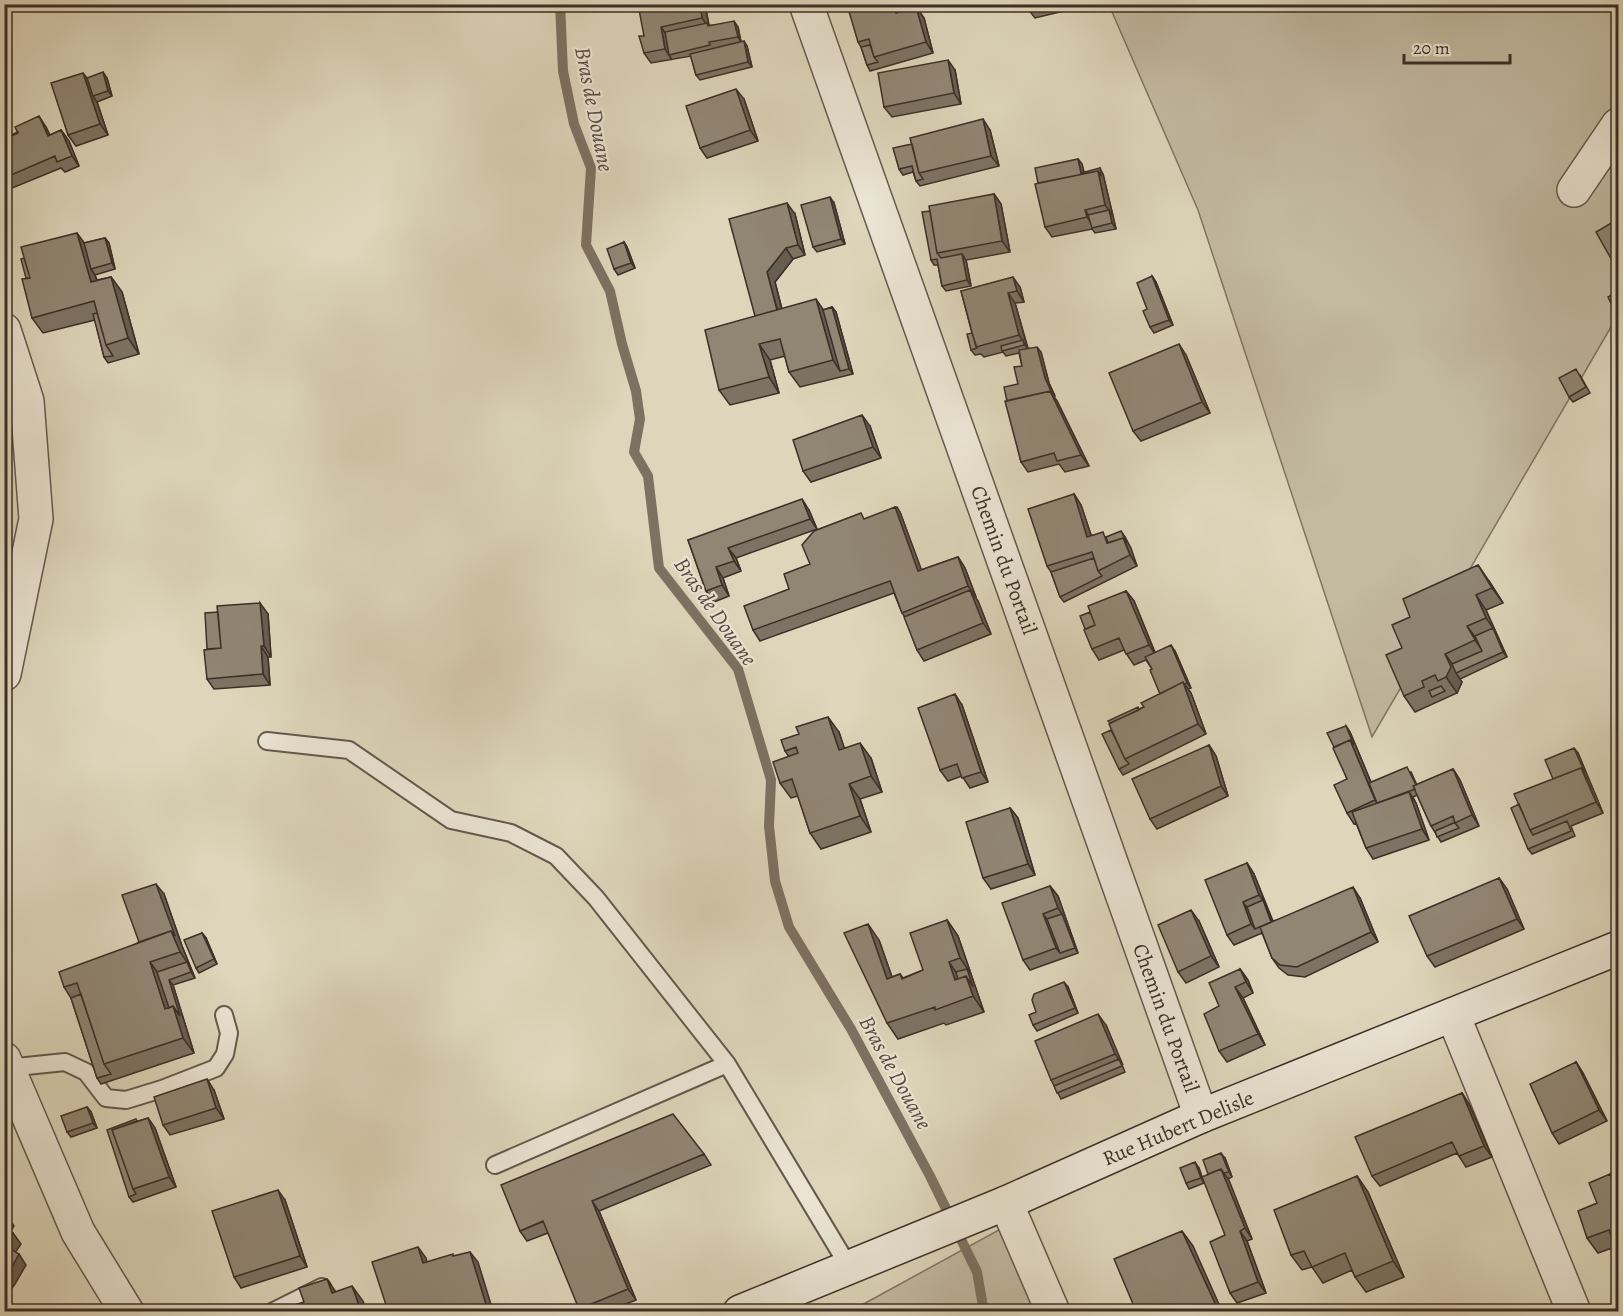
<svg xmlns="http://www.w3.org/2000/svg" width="1623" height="1316" viewBox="0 0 1623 1316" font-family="Alegreya,serif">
<rect width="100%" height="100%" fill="#ded6bb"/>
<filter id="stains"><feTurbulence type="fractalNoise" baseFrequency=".00333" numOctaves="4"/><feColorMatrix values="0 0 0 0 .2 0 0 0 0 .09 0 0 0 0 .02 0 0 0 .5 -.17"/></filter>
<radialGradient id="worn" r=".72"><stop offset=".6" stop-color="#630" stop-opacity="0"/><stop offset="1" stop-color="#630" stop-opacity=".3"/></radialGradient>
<path fill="#c3baa2" stroke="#807465" stroke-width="1.5" d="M1109,5H1618V315L1372,737L1198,210Z
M1017,1220L1051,1312H849Z"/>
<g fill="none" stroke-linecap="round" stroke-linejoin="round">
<path stroke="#7d7162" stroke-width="10" d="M560,4L563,71L574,124L591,168L586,245L610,291L622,344L636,391L640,419L634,452L648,476L659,568L738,669L771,780L769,826L775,881L789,927L851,1029L930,1176L977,1272L984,1312"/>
<g stroke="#65594d" stroke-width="20">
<path id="lane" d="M267,741L349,750L451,820L511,833L556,856L596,898L727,1064L849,1267
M7,1068L65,1062L86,1072L106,1098L126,1100L162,1089L216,1068L225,1054L229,1033L224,1015
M495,1165L727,1064
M272,1312L322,1287"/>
</g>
<g stroke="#65594d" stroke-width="36">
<path id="street" d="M806,4L1201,1116
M1574,190L1618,125
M4,330L27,401L36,519L4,674
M1453,1015L1574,1312
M4,1059L78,1232L127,1312
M1006,1203L1053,1312"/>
</g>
<g stroke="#3d2f28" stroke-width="36">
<path id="secondary" d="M740,1312L1006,1203L1201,1116L1618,948"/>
</g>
<use href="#lane" stroke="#eae4d3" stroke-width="16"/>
<use href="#street" stroke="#eae4d3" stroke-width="33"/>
<use href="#secondary" stroke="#eae4d3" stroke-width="33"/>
</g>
<path fill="#7d7364" stroke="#3d2f28" stroke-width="1.5" d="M705,4L709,25L738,27L741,42L747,46L752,67L700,80L696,75L691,56L651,63L644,53V36Z
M1026,4H1093L1035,18L1027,8Z
M899,7L900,12L916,7L924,18L933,53L870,71L867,65L861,47L858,42Z
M955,70L961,104L892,117L884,107Z
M87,78H107L112,96L97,102L108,135L76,146L68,135Z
M744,99L758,141L707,158L700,148Z
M46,127L50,135L61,130L69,141L79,166L65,172L61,168L5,191L4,138Z
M990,130L999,166L920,186L916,181L913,172L903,175L899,169Z
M1078,159L1082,164L1084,172L1103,174L1116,229L1095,233L1092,229L1052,237L1045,227L1038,183Z
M994,194L1001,204L1010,252L966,260L971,286L946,291L942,286L938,265H934L931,260L930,211Z
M834,203L845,244L817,252L813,247Z
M795,214L805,255L793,259L775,282L782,309L823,310L832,307L836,312L853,374L800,387L789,372L785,356L770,360L779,393L730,405L719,390L755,316Z
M105,238L109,243L115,269L95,275L97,280L111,277L122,292L139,354L108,363L104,357L95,320L43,333L32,318L26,278L84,243Z
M624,242L627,247L635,268L618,275L614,269Z
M1152,276L1156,282L1173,325L1154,333L1150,327L1147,309Z
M1020,287L1024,302L1015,303L1028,348L1041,352L1049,383L1055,396L1054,397L1057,401L1089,466L1065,472L1059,464L1028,472L1021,462L1007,401L1018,384L1022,366L1019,353L1006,356L1003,352L984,357L981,354L975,355L971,350L972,333L961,291Z
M1186,355L1210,413L1141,441L1133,431Z
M1580,375L1590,393L1573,402L1569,397Z
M870,426L881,458L811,482L803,471Z
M1074,494L1081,505L1091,535L1106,537H1125L1137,566L1064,602L1060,597L1051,572L1047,566Z
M809,510L817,529L736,558L741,571L723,578L729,596L714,602L706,591L688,540Z
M900,512L921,570L958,557L965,568L976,597H975L978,601L991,634L924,661L917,650L905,617L902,613L894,593L760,641L753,630L810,564L865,519Z
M1489,581L1503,603L1486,610L1507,657L1460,679L1462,682L1457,693L1415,712L1404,696L1402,648Z
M1126,591L1134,601L1155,652L1175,651L1191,688L1188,689L1191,693L1206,734L1123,775L1119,769L1111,730L1139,709L1144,707L1160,694L1152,669L1146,660L1134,665L1124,650L1099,660L1092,649L1085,629L1090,612Z
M268,614L271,657H268L270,685L214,689L207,679V649Z
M962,705L988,782L970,788L962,776L948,781L940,770Z
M1346,726L1350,732L1371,782L1411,772L1417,785L1453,769L1460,780L1479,826L1441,842L1431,826L1417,795L1413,797L1416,803L1429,840L1373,859L1366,848L1356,823L1354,824L1347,813Z
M839,732L844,748L871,758L882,792L860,799L871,832L821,849L810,833L798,796L791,798L780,783L789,757L785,751Z
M1209,745L1216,756L1228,796L1157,829L1150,819Z
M1578,753L1603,813L1571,826L1575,836L1532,854L1528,849L1519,804L1553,779Z
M1010,808L1018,818L1035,875L991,889L983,878Z
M1247,863L1254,874L1273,921L1360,898L1378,942L1305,977L1288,975L1279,968L1272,958L1262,933L1234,945L1227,935Z
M1499,878L1507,889L1524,929L1435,967L1427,956Z
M1050,886L1058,896L1078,953L1030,970L1023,960Z
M164,894L182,946L195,978L173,985L194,1053L101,1084L97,1078L71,998L64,987L139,942Z
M947,920L958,936L984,1012L946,1025L944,1023L898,1039L887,1023L879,940L892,977L900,974L903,978L923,970Z
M1199,921L1219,967L1186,983L1178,972Z
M202,933L206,938L217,964L199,973L196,968Z
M1240,969L1248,980L1253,993L1243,998L1265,1045L1227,1062L1219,1051V1006Z
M1068,987L1078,1013L1037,1031L1033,1025Z
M1106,1025L1125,1072L1061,1099L1051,1080Z
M1576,1062L1583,1073L1607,1121L1559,1144L1552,1133Z
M214,1090L224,1119L170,1135L163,1125Z
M1462,1093L1469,1104L1492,1157L1466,1167L1457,1153L1380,1186L1372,1176Z
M87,1107L91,1112L97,1128L71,1137L67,1132Z
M148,1118L155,1128L176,1187L133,1202L129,1197L138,1121Z
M704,1154L711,1165L599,1211L636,1300L608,1311H581L548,1233L527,1241L520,1231Z
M1225,1158L1232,1177L1228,1179L1252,1239L1247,1241L1266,1293L1237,1303L1230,1293L1225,1235L1208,1174Z
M1199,1168L1204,1183L1189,1189L1186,1183Z
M1610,1174L1617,1185H1618V1254L1615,1247L1598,1253L1587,1238L1597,1203Z
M1357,1176L1368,1192L1404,1277L1366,1292L1355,1277L1352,1270L1323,1283L1312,1267L1302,1270L1291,1255Z
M285,1200L307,1267L241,1288L234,1277Z"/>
<path fill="#665e51" stroke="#3d2f28" stroke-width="1.5" d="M700,4H705L709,27L711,31L702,18Z
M894,4H897L899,7L903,24L896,13Z
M916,7L924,18L933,53L926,42Z
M734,21L738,27L741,42L738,37Z
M661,27L668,37L669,55L672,60L665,49Z
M744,41L747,46L752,67L748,62Z
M948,60L955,70L961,104L954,93Z
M103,72L107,78L112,96L108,91Z
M83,73L91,83L93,96L97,102L108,135L100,124Z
M736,89L744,99L758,141L750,130Z
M39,116L46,127L55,147L48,136Z
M983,119L990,130L999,166L991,156Z
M61,130L69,141L79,166L72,156Z
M1078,159L1082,164L1085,178L1081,173Z
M1100,168L1103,174L1113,216L1105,205L1098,171Z
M994,194L1001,204L1010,252L1002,241Z
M830,197L834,203L845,244L841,239Z
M787,203L795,214L805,255L798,245Z
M1085,210L1092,220L1094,228L1087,217Z
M1109,210L1113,216L1116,229L1112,223Z
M77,233L88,248L91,269L95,275L102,298L91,282Z
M105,238L109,243L115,269L112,263Z
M624,242L627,247L635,268L631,263Z
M786,248L793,259L775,282L786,326L779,316L767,272Z
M962,254L966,260L971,286L967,280Z
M1152,276L1156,282L1173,325L1169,320Z
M111,277L122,292L139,354L128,338Z
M1013,277L1020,287L1024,302L1017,291Z
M1008,293L1015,303L1028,350L1019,335Z
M816,299L827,315L840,371L833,360Z
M832,307L836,312L853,374L849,369Z
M759,344L770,360L779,393L769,377Z
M1179,344L1186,355L1210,413L1202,402Z
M1037,347L1041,352L1049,383L1055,396L1051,391L1045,378Z
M1050,391L1057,401L1089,466L1081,455Z
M862,415L870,426L881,458L873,447Z
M1074,494L1081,505L1095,547L1087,537Z
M802,499L809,510L817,529L810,519Z
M895,507H897L900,512L926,582L918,571Z
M1121,531L1125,537L1131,548L1137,566L1130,555Z
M728,548L736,558L741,571L734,561Z
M958,557L965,568L976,597L968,586Z
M1478,565L1489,581L1503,603L1492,588Z
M716,567L723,578L729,596L722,585Z
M970,590L978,601L991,634L983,623Z
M1126,591L1134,601L1156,656L1149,645Z
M1476,595L1486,610L1507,657L1503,652L1493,628L1486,618Z
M260,603L268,614L271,657L264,646Z
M1467,626L1478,641L1486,656L1475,640Z
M1171,645L1175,651L1191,688L1187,683Z
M261,646L268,657L270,685L263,674Z
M1445,654L1456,669V673L1462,682L1457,693L1446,677Z
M1183,682L1191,693L1206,734L1198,724Z
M955,694L962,705L988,782L981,772Z
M828,717L839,732L850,765L839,750Z
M1346,726L1350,732L1358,751L1380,805H1378L1375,800L1350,740Z
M860,743L871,758L882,792L871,776Z
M1209,745L1216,756L1228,796L1221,786Z
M1574,748L1578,753L1603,813L1596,802Z
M1453,769L1460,780L1479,826L1472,815Z
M849,784L860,799L871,832L860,816Z
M1409,792L1416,803L1429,840L1422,829Z
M1010,808L1018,818L1035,875L1028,864Z
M1247,863L1254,874L1275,928L1272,923L1263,900L1259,895Z
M1499,878L1507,889L1524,929L1517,919Z
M156,884L164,894L182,946L195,978L191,972L187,962L180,952L171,931Z
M1050,886L1058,896L1078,953L1075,948L1062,914L1058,908Z
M1353,887L1360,898L1378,942L1371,932Z
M1243,902L1251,913L1255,929L1251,924Z
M1191,910L1199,921L1219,967L1211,956Z
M1043,914L1051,924L1060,953L1056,948Z
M947,920L958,936L971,974L960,958Z
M868,924L879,940L898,994L887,979Z
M202,933L206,938L217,964L214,959Z
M150,962L161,977L174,1018L165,1009Z
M949,962L960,978L955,980Z
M967,969L971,974L984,1012L973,996L966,976Z
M1240,969L1248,980L1253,993L1246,982Z
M169,980L173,985L194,1053L183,1038L173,1006Z
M1064,982L1068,987L1078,1013L1075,1008Z
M1235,987L1243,998L1265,1045L1258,1034Z
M1098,1014L1106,1025L1123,1065L1115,1054Z
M1576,1062L1583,1073L1607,1121L1599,1110Z
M207,1079L214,1090L224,1119L216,1108Z
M1462,1093L1469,1104L1492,1157L1484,1146Z
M87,1107L91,1112L97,1128L93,1123Z
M148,1118L155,1128L176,1187L169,1177Z
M1221,1153L1225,1158L1232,1177L1229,1172Z
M1195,1162L1199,1168L1204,1183L1201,1178Z
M1221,1169L1229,1180L1252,1239L1245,1228Z
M1610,1174L1618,1187V1196Z
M1357,1176L1368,1192L1404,1277L1393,1261Z
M278,1190L285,1200L307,1267L300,1256Z
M592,1201L599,1211L636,1300L628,1289Z
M7,1215L14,1226L8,1236L4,1231V1219Z
M1182,1231L1193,1246L1222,1311H1219L1218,1310Z
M1240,1231L1247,1241L1266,1293L1258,1282Z
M13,1233L21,1244L11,1259L4,1250V1247Z
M418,1247L426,1258L430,1274L423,1263Z
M470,1252L478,1262L493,1311H488Z
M19,1254L26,1265L15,1284L7,1295L4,1292V1288L11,1279L8,1274Z
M327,1279L338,1295L332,1293Z
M352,1286L363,1301L367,1311H361Z"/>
<path fill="#918674" stroke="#3d2f28" stroke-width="1.5" d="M638,4H700L702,18L661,27L665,49L644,53L639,36H644Z
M861,4H894L896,13L916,7L926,42L874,57L869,39L858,42L848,8Z
M1026,4H1040L1027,8Z
M734,21L738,37L709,42L710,45L669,55L665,32L707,23L708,26Z
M744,41L748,62L696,75L690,54Z
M870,45L874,57L878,62L867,65L861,47Z
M948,60L954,93L884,107L878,73Z
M103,72L108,91L93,96L87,78Z
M83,73L100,124L68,135L51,83Z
M736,89L750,130L700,148L686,106Z
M39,116L48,136L61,130L72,156L57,162L55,156L4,178V139L18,133L15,127Z
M983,119L991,156L919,173L910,138Z
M18,132V133L4,139V138Z
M912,144L919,173L923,179L916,181L912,166L899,169L893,148Z
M1078,159L1081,173L1100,168L1101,176L1098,171L1038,183L1035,168Z
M1098,171L1105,205L1085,210L1087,217L1045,227L1035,184Z
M994,194L1002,241L937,253L929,206Z
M830,197L841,239L813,247L801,205Z
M787,203L798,245L786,248L767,272L777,310L755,316L729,219Z
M1109,210L1112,223L1092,228L1088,215Z
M930,211L937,253L941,258L962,254L967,280L942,286L937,259L931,260L922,212Z
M1618,219V271L1596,232Z
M77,233L91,282L111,277L128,338L106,345L94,301L32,318L22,279L30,278L21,247Z
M105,238L112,263L91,269L84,243Z
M624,242L631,263L614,269L607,249Z
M24,258L30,278H26L21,259Z
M1152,276L1169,320L1150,327L1143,311L1147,309L1137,283Z
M1013,277L1017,291L1008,293L1019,335L976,347L961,291Z
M1618,291V318L1608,297Z
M816,299L833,360L789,372L780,339L759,344L769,377L719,390L705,330Z
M832,307L849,369L840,371L823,310Z
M97,313L106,345L113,356L104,357L93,314Z
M972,333L977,348L971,350L967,334Z
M1023,340L1024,345L1002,351L1001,346Z
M1179,344L1202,402L1133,431L1109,373Z
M1037,347L1045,378L1051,391L1007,401L1004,387L1018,384L1014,367L1022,366L1019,350Z
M1576,369L1586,387L1569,397L1559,378Z
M1050,391L1081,455L1057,461L1054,453L1021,462L1005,401Z
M862,415L873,447L803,471L793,440Z
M1074,494L1087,537L1103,532L1107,543L1123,538L1130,555L1098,571L1092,552L1047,566L1028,509Z
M802,499L810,519L728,548L734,561L716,567L722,585L706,591L688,540Z
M895,507L918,571L958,557L968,586L902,613L890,581L753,630L744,606L789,589L784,574L810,564L802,545L814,531L861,513L864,519Z
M1121,531L1127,543L1123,538L1108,543L1106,537Z
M1094,558L1098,571L1102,576L1060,597L1051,572Z
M1478,565L1492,588L1476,595L1486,618L1467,626L1475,640L1445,654L1451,667L1446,677L1438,681L1435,675L1422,681L1424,687L1404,696L1386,655L1402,648L1392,625L1410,617L1403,599Z
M970,590L983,623L917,650L904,617Z
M1126,591L1149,645L1126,654L1119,638L1092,649L1084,630L1095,625L1088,606Z
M260,603L264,646H261L263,674L207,679L204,650L221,648L217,606Z
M218,612L221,648L207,649L205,613Z
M1090,612L1095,625L1085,629L1080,616Z
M1493,628L1503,652L1456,673L1452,664L1482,651L1475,636Z
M1171,645L1187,683L1184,684L1183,682L1160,694L1150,670L1152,669L1145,657Z
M1183,682L1198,724L1125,759L1109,724L1144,707L1141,703Z
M1441,686L1445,691L1432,697L1429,691Z
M955,694L981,772L962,778L957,764L940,770L918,708Z
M1138,707L1139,710L1110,723L1108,721Z
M828,717L839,750L860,743L871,776L849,784L860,816L810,833L792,779L780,783L773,762L798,753L796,747L785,751L781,740L799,734L796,727Z
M1346,726L1354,745L1350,740L1334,747L1327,733Z
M1111,730L1125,759L1129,764L1119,769L1102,734Z
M1350,740L1375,800L1347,813L1334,785L1347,779L1333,748Z
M1209,745L1221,786L1150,819L1132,779Z
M1574,748L1585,773L1581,768L1553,779L1545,760Z
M1407,767L1416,785L1413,786L1415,789L1377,803L1369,783Z
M1581,768L1596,802L1530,830L1514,794Z
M1453,769L1472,815L1455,823L1453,816L1431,826L1413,786Z
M1409,792L1422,829L1366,848L1352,812Z
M1519,804L1530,830L1533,835L1567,821L1571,831L1528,849L1511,808Z
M1010,808L1028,864L983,878L966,822Z
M1456,822L1455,823L1459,828L1437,837L1435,831Z
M1247,863L1259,895L1243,902L1251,924L1227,935L1205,880Z
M1499,878L1517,919L1427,956L1409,916Z
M156,884L175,936L171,931L139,942L122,895Z
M1050,886L1058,908L1043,914L1056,948L1023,960L1002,903Z
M1353,887L1371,932L1297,967L1280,965L1272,958L1260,927Z
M1263,900L1271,922L1255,929L1247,907Z
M1191,910L1211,956L1178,972L1158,925Z
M1062,914L1075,948L1060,953L1047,919Z
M947,920L960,958L949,962L955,980L966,976L973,996L935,1010V1007L887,1023L844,933L868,924L887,979L900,974L902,979L923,970L910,933Z
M171,931L180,952L150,962L165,1009L173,1006L183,1038L104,1064L77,983L64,987L59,972Z
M202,933L214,959L196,968L184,940Z
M187,962L191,972L169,980L180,1016L173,1006L169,1008L157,972Z
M967,969L973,987L966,976L958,979L956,972Z
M1240,969L1246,982L1235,987L1258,1034L1219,1051L1204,1014L1219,1006L1209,983Z
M1064,982L1075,1008L1033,1025L1029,1015L1036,1012L1032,1000L1034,994Z
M81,994L104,1064L111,1074L97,1078L71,998Z
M1098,1014L1115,1054L1051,1080L1035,1041Z
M1119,1059L1122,1066L1057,1093L1054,1086Z
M1576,1062L1599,1110L1552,1133L1530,1084Z
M207,1079L216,1108L163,1125L154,1097Z
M1462,1093L1484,1146L1459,1156L1452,1142L1372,1176L1355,1137Z
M87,1107L93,1123L67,1132L61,1116Z
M673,1114L704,1154L592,1201L628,1289L579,1309L543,1221L520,1231L501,1185Z
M148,1118L169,1177L133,1189L112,1130Z
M136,1119L137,1121L112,1130L133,1189L136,1194L129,1197L107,1130Z
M1221,1153L1229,1172L1224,1173L1221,1169L1208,1174L1203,1160Z
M1195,1162L1201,1178L1186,1183L1180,1168Z
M1221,1169L1245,1228L1240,1231L1258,1282L1230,1293L1210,1242L1225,1235L1202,1177Z
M1610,1174L1618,1195V1251L1617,1252L1609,1230L1587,1238L1578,1211L1597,1203L1589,1183Z
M1357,1176L1393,1261L1355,1277L1345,1253L1312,1267L1304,1251L1291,1255L1274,1210Z
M278,1190L300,1256L234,1277L212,1211Z
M4,1228L13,1233L4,1247Z
M1182,1231L1218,1310L1215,1311H1136L1114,1259Z
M418,1247L423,1263L453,1254V1256L470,1252L488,1311H388L372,1262Z
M9,1248L19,1254L8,1274L4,1272V1249L8,1251Z
M4,1275L11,1279L4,1288Z
M327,1279L332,1293L352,1286L361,1311H275L304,1302L299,1288Z"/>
<g text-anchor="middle" stroke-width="4.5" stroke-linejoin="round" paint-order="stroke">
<g font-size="21" fill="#3d2f28" stroke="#eae4d3">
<text transform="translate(1004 560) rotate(70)" y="7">Chemin du Portail</text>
<text transform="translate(1166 1018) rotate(70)" y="7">Chemin du Portail</text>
<text transform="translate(1178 1128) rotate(-23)" y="7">Rue Hubert Delisle</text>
</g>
<g font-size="22" font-style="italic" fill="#584a40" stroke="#eae4d3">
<text transform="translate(595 109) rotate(79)" y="8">Bras de Douane</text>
<text transform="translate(716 611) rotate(55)" y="8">Bras de Douane</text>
<text transform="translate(896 1072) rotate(61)" y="8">Bras de Douane</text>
</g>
</g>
<rect width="1623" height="1316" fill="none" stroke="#ded6bb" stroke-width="24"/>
<rect x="6" y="6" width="1611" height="1304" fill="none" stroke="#3d2f28" stroke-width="3"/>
<rect x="12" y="12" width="1599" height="1292" fill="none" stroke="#3d2f28" stroke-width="1.5"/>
<path d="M1404 54v9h106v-9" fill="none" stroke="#3d2f28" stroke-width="3"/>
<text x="1413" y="54" font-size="18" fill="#3d2f28" stroke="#eae4d3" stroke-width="4.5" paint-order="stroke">20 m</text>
<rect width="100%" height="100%" filter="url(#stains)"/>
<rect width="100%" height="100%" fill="url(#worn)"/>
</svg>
